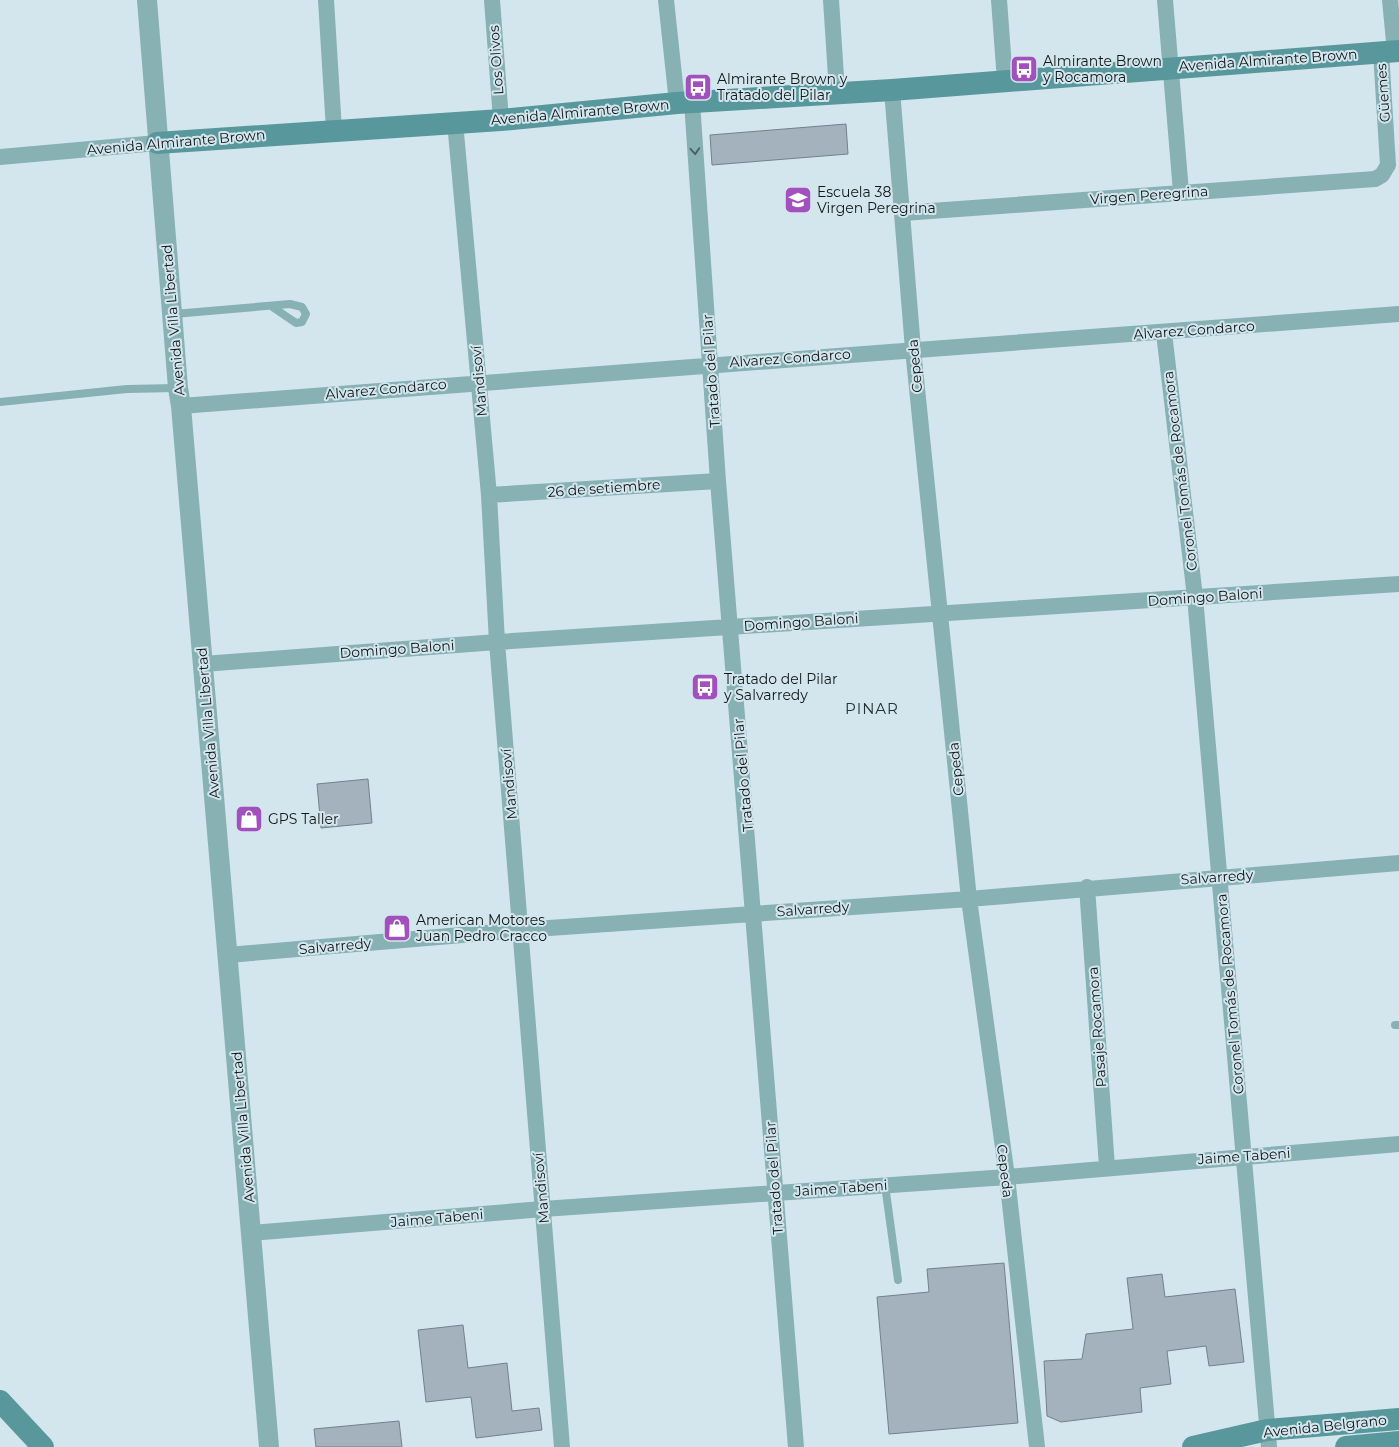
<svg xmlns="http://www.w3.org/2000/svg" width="1399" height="1447" viewBox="0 0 1399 1447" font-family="Montserrat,sans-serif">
<rect width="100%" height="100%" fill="#d3e6ed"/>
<path fill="#a4b2bd" stroke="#74818b" d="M846,124L848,154L712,165L710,135Z
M368,779L372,823L321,828L317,784Z
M1004,1263L1018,1423L889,1434L877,1297L929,1292L927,1269Z
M1162,1274L1165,1297L1235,1289L1244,1362L1209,1366L1206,1346L1167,1351L1171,1384L1140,1388L1142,1412L1061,1422L1047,1416L1044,1361L1082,1359L1086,1334L1133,1329L1127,1278Z
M463,1325L468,1368L507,1363L512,1411L539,1408L542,1430L476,1438L471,1397L426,1402L418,1330Z
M399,1421L402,1447H316L314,1429Z"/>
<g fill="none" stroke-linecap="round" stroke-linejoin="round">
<path stroke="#88b1b4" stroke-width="8" d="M174,314L290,304L302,307L306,314L302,322L296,323L271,306
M0,402L127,389L176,388
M1395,1025H1399
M885,1185L898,1280"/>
<path stroke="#88b1b4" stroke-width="16" d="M326,0L334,130
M492,0L501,120
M666,0L677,103
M831,0L837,92
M999,0L1005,81
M1165,0L1181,192
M1390,0L1395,52
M892,90L913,349L969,899L1007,1177L1037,1447
M692,102L718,481L796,1447
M455,122L489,495L497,642L562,1447
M0,157L157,143
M903,213L1375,179L1382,175L1388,165L1381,52
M1164,333L1195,597L1269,1447
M181,406C587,372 993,346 1399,314
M489,495L718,481
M203,664L497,642L1399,584
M1087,887L1107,1167
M228,955L520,930L969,899L1399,863
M252,1233L543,1209L1007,1177L1399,1144"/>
<path stroke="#88b1b4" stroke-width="20" d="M147,0L178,388L181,406L269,1447"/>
<path stroke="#58989d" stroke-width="22" d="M157,143L501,120L677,103L892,90L1399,51
M0,1401L43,1447
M1193,1447L1267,1430L1399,1419
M1346,1447L1399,1442"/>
</g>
<defs><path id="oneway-chevron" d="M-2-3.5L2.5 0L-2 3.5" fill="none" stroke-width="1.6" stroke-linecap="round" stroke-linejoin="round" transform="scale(1.25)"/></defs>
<use stroke="#4c6466" href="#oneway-chevron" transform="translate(695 151) rotate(86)"/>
<defs>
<g id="bus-square" transform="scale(1.4375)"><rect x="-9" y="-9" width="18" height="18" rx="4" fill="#a350bf" stroke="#d3e6ed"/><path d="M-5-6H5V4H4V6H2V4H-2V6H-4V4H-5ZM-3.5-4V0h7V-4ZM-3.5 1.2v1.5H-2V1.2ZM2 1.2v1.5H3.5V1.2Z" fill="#fff"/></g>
<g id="school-square" transform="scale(1.4375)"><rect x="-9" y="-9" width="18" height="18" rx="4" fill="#a350bf" stroke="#d3e6ed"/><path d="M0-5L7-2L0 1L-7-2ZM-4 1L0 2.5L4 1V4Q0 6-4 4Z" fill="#fff"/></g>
<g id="shop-square" transform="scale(1.4375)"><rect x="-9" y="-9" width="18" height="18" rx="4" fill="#a350bf" stroke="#d3e6ed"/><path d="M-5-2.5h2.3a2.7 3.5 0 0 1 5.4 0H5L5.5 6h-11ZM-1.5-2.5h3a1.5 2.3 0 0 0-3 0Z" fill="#fff"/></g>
</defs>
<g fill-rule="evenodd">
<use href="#bus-square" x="1024" y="69"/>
<use href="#bus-square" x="698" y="87"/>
<use href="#school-square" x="798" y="200"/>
<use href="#bus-square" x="705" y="687"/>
<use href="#shop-square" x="249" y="819"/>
<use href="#shop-square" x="397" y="928"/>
</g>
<g text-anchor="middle" stroke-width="4" stroke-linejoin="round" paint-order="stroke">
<g font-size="14" fill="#101619" stroke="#d3e6ed">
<text transform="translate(496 60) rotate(-94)" y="5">Los Olivos</text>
<text transform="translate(1268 60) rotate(-4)" y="5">Avenida Almirante Brown</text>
<text transform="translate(1383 93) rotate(-94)" y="5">Güemes</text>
<text transform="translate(580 112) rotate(-5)" y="5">Avenida Almirante Brown</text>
<text transform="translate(176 142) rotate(-5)" y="5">Avenida Almirante Brown</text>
<text transform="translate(1149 195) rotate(-4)" y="5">Virgen Peregrina</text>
<text transform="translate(173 320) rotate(-95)" y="5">Avenida Villa Libertad</text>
<text transform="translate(1194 330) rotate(-4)" y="5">Alvarez Condarco</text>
<text transform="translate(790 358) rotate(-4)" y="5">Alvarez Condarco</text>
<text transform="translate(915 366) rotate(-95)" y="5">Cepeda</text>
<text transform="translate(711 371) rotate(-94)" y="5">Tratado del Pilar</text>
<text transform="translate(479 381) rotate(-95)" y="5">Mandisoví</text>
<text transform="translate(386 389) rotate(-5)" y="5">Alvarez Condarco</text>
<text transform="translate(1180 471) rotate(-97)" y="5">Coronel Tomás de Rocamora</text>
<text transform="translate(604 488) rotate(-4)" y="5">26 de setiembre</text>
<text transform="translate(1205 597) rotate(-4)" y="5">Domingo Baloni</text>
<text transform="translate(801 622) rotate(-4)" y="5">Domingo Baloni</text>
<text transform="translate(397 649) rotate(-4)" y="5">Domingo Baloni</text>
<text transform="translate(208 723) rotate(-95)" y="5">Avenida Villa Libertad</text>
<text transform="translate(956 769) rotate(-96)" y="5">Cepeda</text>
<text transform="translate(743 775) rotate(-95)" y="5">Tratado del Pilar</text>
<text transform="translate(509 784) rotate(-95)" y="5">Mandisoví</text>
<text transform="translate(1217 877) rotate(-4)" y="5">Salvarredy</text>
<text transform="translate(813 909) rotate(-4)" y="5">Salvarredy</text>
<text transform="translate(335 946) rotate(-5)" y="5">Salvarredy</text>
<text transform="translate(1230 994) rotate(-95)" y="5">Coronel Tomás de Rocamora</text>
<text transform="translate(1097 1027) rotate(-94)" y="5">Pasaje Rocamora</text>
<text transform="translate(243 1127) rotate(-95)" y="5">Avenida Villa Libertad</text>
<text transform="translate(1244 1156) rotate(-4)" y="5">Jaime Tabeni</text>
<text transform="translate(1005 1171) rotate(83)" y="5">Cepeda</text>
<text transform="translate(774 1178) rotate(-94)" y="5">Tratado del Pilar</text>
<text transform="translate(541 1188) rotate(-95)" y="5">Mandisoví</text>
<text transform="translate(841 1188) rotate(-4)" y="5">Jaime Tabeni</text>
<text transform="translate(437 1218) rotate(-5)" y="5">Jaime Tabeni</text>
<text transform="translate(1325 1426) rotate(-6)" y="5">Avenida Belgrano</text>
</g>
<g font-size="14" fill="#101619" stroke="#d3e6ed" text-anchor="start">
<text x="1043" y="66">Almirante Brown<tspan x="1043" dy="16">y Rocamora</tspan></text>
<text x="717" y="84">Almirante Brown y<tspan x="717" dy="16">Tratado del Pilar</tspan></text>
<text x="817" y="197">Escuela 38<tspan x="817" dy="16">Virgen Peregrina</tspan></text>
<text x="724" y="684">Tratado del Pilar<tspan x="724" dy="16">y Salvarredy</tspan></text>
<text x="268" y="824">GPS Taller</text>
<text x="416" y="925">American Motores<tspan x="416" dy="16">Juan Pedro Cracco</tspan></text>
</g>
<g font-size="15" letter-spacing="1" fill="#223136" stroke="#d3e6ed">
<text x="872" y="714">PINAR</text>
</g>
</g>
</svg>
